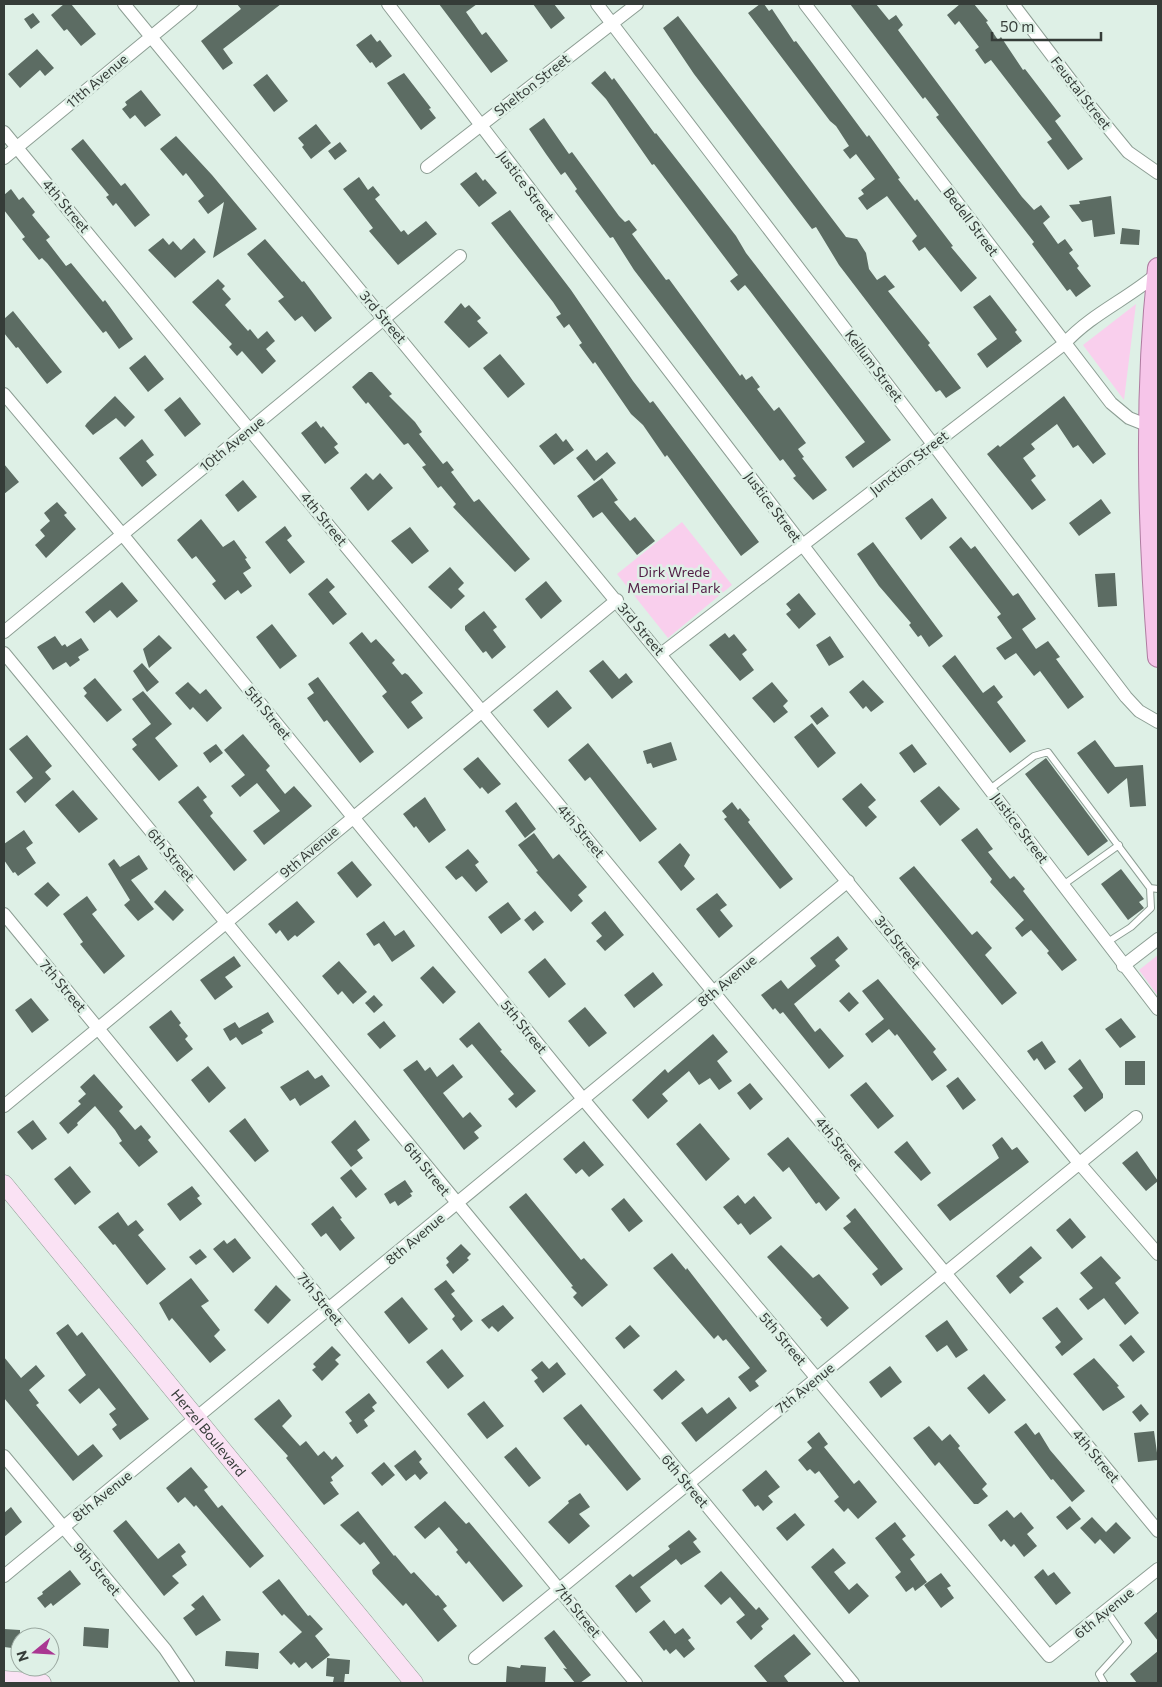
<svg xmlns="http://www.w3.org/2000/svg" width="1162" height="1687" viewBox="0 0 1162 1687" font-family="Commissioner,sans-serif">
<rect width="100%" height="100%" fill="#def0e6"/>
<path fill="#f9cfed" d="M1136,304L1124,400L1083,345Z
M682,522L732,585L668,638L617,574Z
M1158,955V996L1139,970Z"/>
<path fill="#5c6c63" d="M64,4H71L96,34L81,46L67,29L64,31L51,15Z
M237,4H281L223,49L233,63L223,70L201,41L241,9Z
M439,4H477L466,12L482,35L486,32L508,61L491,73Z
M533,4H554L565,18L551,29Z
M760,4H764L769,11L772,9L794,42L796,41L867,137L869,135L900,178L898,179L915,201L917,199L953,246L951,247L977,278L961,292L925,247L919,251L912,241L917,236L887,196L867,210L858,198L864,194L861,190L875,179L856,154L850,159L843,150L849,146L836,126L830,121L748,13Z
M850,4H876L889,20L896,15L903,25L898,30L1022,197L1034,210L1041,205L1050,217L1043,223L1058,244L1065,239L1073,250L1069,253L1079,266L1077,268L1091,286L1076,297L1070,289L1067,291L1032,244L1034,242L936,117L939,115L925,97L923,99Z
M960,4H974L988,21L986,22L998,40L1001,37L1023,70L1025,69L1061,116L1055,121L1083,159L1068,170L1047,142L1052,139L991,60L985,64L975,50L979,47L959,21L955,25L947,15Z
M33,13L40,22L31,29L24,19Z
M678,16L846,237L857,239L866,253L869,269L877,280L885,275L895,287L888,291L930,343L928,345L961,388L946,398L940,390L936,392L839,265L816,227L812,229L694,74L663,28Z
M371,34L377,42L380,40L392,56L376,68L372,62L370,63L356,45Z
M37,49L54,68L45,76L40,70L20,88L8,74Z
M605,71L612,80L614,78L655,134L656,133L699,188L736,236L746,253L891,440L853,468L845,457L865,442L750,291L745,285L738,291L730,281L738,275L654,164L652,165L606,99L591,83Z
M404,73L431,108L429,109L436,118L421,130L387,83Z
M267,74L288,101L274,112L253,85Z
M141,90L161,115L145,127L135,115L130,119L122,109L127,105L125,102Z
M544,118L569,154L572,152L619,216L625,222L629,220L637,230L632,234L666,280L669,279L740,376L742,374L746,380L752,376L760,387L757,389L774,411L779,407L806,443L798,449L804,457L802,458L827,490L813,500L793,478L796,476L783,459L780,461L634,270L613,237L610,238L575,191L577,189L565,172L561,175L546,154L529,129Z
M316,124L331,143L311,159L302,147L304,145L298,138Z
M176,136L212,175L257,229L213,258L224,202L208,214L198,201L204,196L186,173L183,176L160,149Z
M83,139L121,186L125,183L150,215L135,227L116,203L113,206L106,197L109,195L71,149Z
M340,142L347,151L335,160L328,151Z
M476,172L483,181L485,179L497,193L479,207L460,184Z
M359,177L368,190L373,186L380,195L375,199L401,232L404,230L408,235L426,221L437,234L398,265L369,231L373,228L343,189Z
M11,189L19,200L23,197L35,212L32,215L50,237L46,240L66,266L71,263L103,302L105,300L133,339L119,349L106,331L103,333L47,263L42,258L39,260L22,239L25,237L4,210V195Z
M1111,196L1115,234L1094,237L1092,220L1082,222L1069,205L1080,204L1079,201Z
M510,210L571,290L633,381L650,403L653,401L759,542L741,556L667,455L665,457L643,425L631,414L595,362L593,364L579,345L582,343L569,324L564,328L556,317L561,314L553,302L491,223Z
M1122,228L1140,230L1139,245L1120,244Z
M163,238L169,245L173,241L181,250L194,238L206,252L175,278L148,250Z
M265,239L302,282L304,281L332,318L315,332L302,316L295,321L278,301L284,297L247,254Z
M218,279L225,286L222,289L231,299L225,305L248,331L250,329L258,339L267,331L275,341L266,349L276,361L262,374L242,351L237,356L229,347L232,344L192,302Z
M990,295L1017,330L1015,332L1022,341L987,368L977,354L997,339L973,307Z
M461,303L465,308L469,305L481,318L477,321L488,333L469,348L444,322Z
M13,311L62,372L47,384L18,347L16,348L4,333V319Z
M500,354L525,384L508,398L483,368Z
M145,355L164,379L148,392L129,368Z
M369,372H372L392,394L389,396L415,422L422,432L419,434L443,464L447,461L454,470L451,472L474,502L479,499L530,559L515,572L453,507L456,504L441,486L438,488L422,467L426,465L408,443L404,445L368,402L366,404L352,387Z
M115,396L135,417L125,427L116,418L93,435L85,426L87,423Z
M1064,396L1106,454L1093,464L1078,445L1073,448L1057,424L1031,444L1035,449L1023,458L1036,476L1031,480L1046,500L1032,510L987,454L998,445L1000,447Z
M180,397L201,424L185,437L164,410Z
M316,421L321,428L323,426L338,444L334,447L339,453L325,464L301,433Z
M556,433L563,442L566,439L574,450L554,465L539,446Z
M142,439L154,455L146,461L157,475L142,487L119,458Z
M587,449L596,461L607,452L616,463L594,481L576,458Z
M4,464L19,482L4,494Z
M366,473L373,480L380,473L393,488L368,511L350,488Z
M602,478L618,500L614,502L630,521L635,517L655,541L637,555L602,512L593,518L577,496Z
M243,480L257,497L238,512L225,495Z
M932,498L947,518L921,540L905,518Z
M1101,499L1111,513L1079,536L1069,523Z
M57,502L67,513L64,515L76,529L46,558L35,545L45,536L40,530L50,521L44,513Z
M201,519L223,547L234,540L247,558L245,559L251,568L243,573L252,586L241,594L238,590L225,600L212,584L216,581L196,556L192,559L177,540Z
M285,526L292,536L287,540L305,562L290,574L265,542Z
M410,527L429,551L412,564L391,541Z
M961,537L971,549L975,546L1013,596L1018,593L1036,619L1022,629L1036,649L1048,641L1060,657L1056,659L1084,697L1068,709L1040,671L1034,676L1016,653L1005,660L996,648L1012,638L997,617L1001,614L949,547Z
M873,542L943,636L929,647L921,635L918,637L909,625L911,623L879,586L857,554Z
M450,567L464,583L458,589L465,596L451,609L428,587Z
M1115,573L1117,606L1098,607L1095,574Z
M327,578L335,587L329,592L347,614L333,625L308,594Z
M546,581L562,601L541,619L525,599Z
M122,582L138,601L117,618L110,610L94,623L85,612Z
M799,593L816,614L799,629L786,614L791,610L786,604Z
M484,611L497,627L493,630L506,647L492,659L486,651L483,653L465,630V626Z
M272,624L297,656L280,669L256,637Z
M362,632L371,643L376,639L395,660L392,663L402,675L405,673L408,675L423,693L411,702L423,718L408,729L382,696L387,692L349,643Z
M725,633L729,638L734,634L747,650L742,654L754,670L740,681L709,645Z
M159,635L172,648L149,668L143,649Z
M55,636L62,646L65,644L67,647L81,638L89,650L78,657L80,660L70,667L66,662L53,670L37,647Z
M830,636L844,657L829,666L816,645Z
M955,655L983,693L994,685L1003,697L997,702L1026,741L1010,753L942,666Z
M603,660L619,679L626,673L633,682L612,699L589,671Z
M142,663L159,682L147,692L133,671Z
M318,677L374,752L360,763L327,720L324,722L307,698L314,693L308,684Z
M95,678L122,710L107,722L84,696L87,693L83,688Z
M863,680L884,702L871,712L866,706L863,709L849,692Z
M188,682L200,694L206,689L222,708L207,722L193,707L190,710L175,693Z
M772,682L788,701L783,706L788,712L774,723L752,698Z
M557,690L572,708L548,728L533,710Z
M143,691L172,724L155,738L178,766L159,781L132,749L137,745L132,739L151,724L132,699Z
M822,707L829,716L817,725L810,716Z
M812,723L836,753L818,768L794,737Z
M243,734L270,766L266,770L285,794L294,786L312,806L264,845L253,831L280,811L257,783L240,797L231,786L245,775L224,750Z
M27,735L52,766L45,772L51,779L25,803L16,792L33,778L9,749Z
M1095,740L1115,767L1143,765L1146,806L1130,807L1127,778L1108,794L1077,753Z
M671,742L677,760L653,768L651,763L647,764L643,751Z
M588,743L657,829L640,842L590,777L585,781L568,760Z
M216,744L223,753L210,763L203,753Z
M912,744L927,764L914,773L899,753Z
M478,757L501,784L488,794L482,787L480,789L463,769Z
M1046,758L1108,841L1088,856L1025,774Z
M861,783L876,800L868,807L877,817L866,827L842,799Z
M198,786L207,797L203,800L213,813L210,816L247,860L234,871L178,802Z
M939,786L960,809L940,826L920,801Z
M73,790L98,819L79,833L55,805Z
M425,797L446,830L429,843L416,826L414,828L403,814Z
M516,802L536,829L525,838L505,811Z
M732,802L738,810L740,808L750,820L748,822L793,879L780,889L724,819L727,817L722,811Z
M977,828L993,849L988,852L1010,879L1014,876L1025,889L1023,891L1077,960L1062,971L1047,953L1049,951L1031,930L1022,937L1015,928L1024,920L990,882L992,879L961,840Z
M24,830L33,843L26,848L36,863L18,876L15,872L13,873L4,860V844Z
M534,833L553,859L559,854L587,887L578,895L583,901L571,912L536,872L538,871L518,845Z
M680,843L690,855L684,866L695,879L681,891L658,862Z
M468,849L479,862L475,865L488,882L476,892L462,876L456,880L445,867Z
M139,855L148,869L131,880L154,909L138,921L124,905L130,900L108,864L114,859L120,867Z
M352,861L372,885L357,898L337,873Z
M914,866L972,935L977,931L992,948L985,955L1017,993L1002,1005L899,878Z
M1121,869L1144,899L1139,902L1144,908L1128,920L1101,884Z
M48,882L60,895L47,907L34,894Z
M165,890L184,910L173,921L154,902Z
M717,893L727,905L720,910L733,926L719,938L696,909Z
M87,896L97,910L92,914L125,956L104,974L80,944L83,942L63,914Z
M297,901L315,922L297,937L295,935L288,941L280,930L276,934L268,924Z
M508,902L521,919L501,934L488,917Z
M535,911L544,922L533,931L524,920Z
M605,911L624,935L605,951L596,941L602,936L591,923Z
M384,921L395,936L404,930L415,946L392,962L379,943L374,946L366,934Z
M838,936L848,949L835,960L840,966L794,1004L815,1032L820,1028L844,1056L829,1069L783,1012L780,1014L775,1008L773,1010L761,995L781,980L788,989L816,966L810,958Z
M234,956L241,966L225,977L233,987L215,1000L200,980Z
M545,958L566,984L549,998L528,972Z
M339,961L367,992L353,1004L342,991L338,995L322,976Z
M433,966L456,992L443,1004L420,978Z
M653,972L663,985L634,1008L624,995Z
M878,979L936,1049L933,1052L947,1070L932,1081L897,1034L895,1036L889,1029L872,1043L865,1034L884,1019L862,991Z
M849,992L859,1003L849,1012L839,1001Z
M374,995L383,1005L374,1013L365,1003Z
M31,998L49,1020L32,1033L15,1010Z
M585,1007L607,1033L589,1047L568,1021Z
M171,1010L181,1023L179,1025L188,1036L185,1039L193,1049L177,1062L149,1027Z
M268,1012L274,1022L261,1030L263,1033L242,1045L236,1037L230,1041L223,1029L235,1022L239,1028Z
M1121,1018L1136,1037L1120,1048L1105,1029Z
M384,1021L396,1036L380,1049L367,1034Z
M479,1022L502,1050L500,1051L536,1091L516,1108L508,1099L514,1094L472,1044L467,1048L459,1039Z
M713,1034L728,1052L717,1061L732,1081L719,1090L710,1078L699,1085L689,1071L662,1094L668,1101L648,1119L632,1100L665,1069L668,1073Z
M1042,1041L1056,1062L1045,1070L1037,1058L1034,1061L1027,1051Z
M1080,1059L1103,1094V1098L1085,1112L1073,1096L1083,1088L1068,1069Z
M417,1060L425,1071L430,1067L437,1077L453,1064L463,1077L443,1093L463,1118L470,1112L482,1126L474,1132L479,1138L464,1150L403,1070Z
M1125,1061H1145V1085H1125Z
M208,1066L226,1088L209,1103L191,1080Z
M308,1070L315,1079L322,1075L330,1086L300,1106L295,1098L290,1101L280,1087Z
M94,1074L123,1107L119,1111L135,1130L141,1125L151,1137L148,1140L158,1152L139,1167L119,1143L122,1141L115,1130L95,1106L77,1123L78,1125L68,1134L59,1123L81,1104L78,1101L86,1094L80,1087Z
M958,1077L976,1100L963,1110L946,1086Z
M866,1082L894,1116L878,1129L850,1095Z
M750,1083L763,1099L750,1110L737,1093Z
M245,1118L269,1151L255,1162L229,1131Z
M33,1120L47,1139L32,1150L17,1132Z
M355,1120L370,1140L357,1150L363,1158L351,1167L331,1142Z
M700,1123L730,1159L706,1181L676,1144Z
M788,1137L840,1198L826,1211L819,1202L816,1204L789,1167L783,1172L767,1154Z
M1002,1137L1012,1150L1017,1147L1029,1162L950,1221L937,1205L999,1158L992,1145Z
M584,1141L604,1165L589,1177L582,1169L576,1174L563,1159Z
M907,1141L931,1173L921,1181L894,1152Z
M1137,1151L1158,1181L1146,1191L1122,1163Z
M70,1166L91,1192L75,1205L54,1179Z
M351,1169L367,1189L356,1198L340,1178Z
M405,1180L413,1192L410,1193L412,1196L398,1206L395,1201L390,1204L384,1194Z
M192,1186L200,1196L197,1198L202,1204L180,1221L167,1204Z
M526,1193L581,1260L584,1258L608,1285L582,1307L573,1297L577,1293L571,1287L573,1286L509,1207Z
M738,1195L745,1204L754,1196L772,1218L750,1235L741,1223L738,1225L723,1207Z
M624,1198L643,1221L629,1232L611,1209Z
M333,1206L342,1218L340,1219L355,1238L340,1251L326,1233L321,1237L311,1224Z
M855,1208L903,1269L881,1286L872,1274L878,1269L843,1228L851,1222L846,1216Z
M118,1212L128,1226L136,1220L144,1230L138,1235L166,1269L147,1285L115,1244L113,1245L98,1227Z
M1070,1218L1086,1237L1072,1249L1056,1230Z
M235,1238L251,1258L233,1273L213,1249L224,1240L227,1244Z
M461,1244L471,1254L467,1258L469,1260L453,1274L446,1265L449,1262L446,1258Z
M781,1245L813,1278L819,1274L849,1308L827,1327L820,1319L822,1318L767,1257Z
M1031,1246L1042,1258L1019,1277L1024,1282L1010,1294L996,1276Z
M200,1249L207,1257L196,1265L189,1257Z
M672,1253L686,1270L687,1268L767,1371L755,1381L759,1386L750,1392L738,1377L750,1368L726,1339L723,1341L718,1335L714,1339L653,1268Z
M1101,1256L1121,1278L1115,1283L1139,1313L1125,1325L1104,1298L1088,1310L1079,1299L1093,1288L1080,1273Z
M191,1278L209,1301L201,1306L220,1330L214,1336L226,1350L210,1363L172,1318L169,1321L159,1303Z
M446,1280L455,1291L451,1294L473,1321L461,1331L452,1319L455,1316L434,1289Z
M276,1285L291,1300L268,1324L254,1310Z
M402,1297L428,1329L409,1344L384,1312Z
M503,1305L514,1318L498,1332L492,1326L489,1329L481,1320Z
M1057,1307L1083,1339L1062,1356L1055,1347L1061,1342L1042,1318Z
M947,1320L968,1350L956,1358L947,1345L937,1352L925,1336Z
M68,1324L77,1336L82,1332L149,1419L120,1440L112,1429L117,1425L109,1414L116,1409L99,1388L80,1404L68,1390L86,1375L56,1333Z
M630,1325L640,1336L624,1349L615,1338Z
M1131,1335L1145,1352L1133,1362L1119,1345Z
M332,1346L341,1355L335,1360L339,1364L322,1381L312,1370L316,1367L313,1364Z
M442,1349L464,1376L448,1389L426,1362Z
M4,1357L21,1378L36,1365L45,1376L29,1390L39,1403L36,1405L78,1456L93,1444L103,1456L73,1481L4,1398Z
M1094,1358L1119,1386L1117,1387L1125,1397L1103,1411L1073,1374Z
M542,1361L549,1369L557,1362L566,1374L543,1393L534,1381L538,1378L531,1370Z
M890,1366L902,1382L881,1398L869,1382Z
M676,1370L685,1380L662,1400L653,1390Z
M984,1374L1006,1400L989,1414L967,1388Z
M369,1393L377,1403L372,1407L375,1411L364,1420L368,1426L357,1434L349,1423L352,1421L345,1412Z
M729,1397L737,1408L696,1442L681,1423L702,1407L707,1414Z
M279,1399L292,1416L282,1426L300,1446L306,1441L318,1456L324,1451L332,1460L336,1456L344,1466L331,1477L333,1481L330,1482L339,1494L324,1505L286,1458L288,1456L254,1419Z
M484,1401L504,1426L487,1439L467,1414Z
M581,1404L641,1479L627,1491L588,1444L586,1446L563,1418Z
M1141,1404L1149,1414L1140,1422L1132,1412Z
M1026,1423L1035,1435L1039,1432L1050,1450L1085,1491L1072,1502L1053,1479L1051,1480L1014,1432Z
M929,1426L942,1441L950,1434L960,1446L958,1448L987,1484L982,1489L988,1496L978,1504H974L939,1462L935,1466L913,1438Z
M1154,1431L1158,1460L1138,1462L1134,1433Z
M819,1432L828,1444L824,1447L854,1484L859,1480L877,1502L858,1519L848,1508L844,1512L834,1501L839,1497L819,1471L815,1474L810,1469L807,1471L798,1460L812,1448L807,1442Z
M516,1447L541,1478L529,1487L504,1457Z
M415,1450L422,1459L419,1462L428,1473L420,1480L415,1474L406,1481L394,1466Z
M384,1462L395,1475L382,1486L371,1473Z
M191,1467L208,1487L204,1490L218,1508L222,1505L264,1556L250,1568L196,1505L194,1507L185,1497L178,1503L166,1488Z
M766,1470L780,1487L768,1496L773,1502L763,1511L758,1505L755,1507L742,1490Z
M580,1493L590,1507L579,1514L590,1526L569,1544L548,1522L569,1503L568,1501Z
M445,1501L466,1524L469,1522L523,1586L503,1602L469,1561L466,1564L456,1552L458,1550L439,1527L425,1539L414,1527Z
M1070,1506L1081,1519L1067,1530L1056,1517Z
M11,1507L22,1522L4,1537V1513Z
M1007,1510L1014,1518L1021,1512L1034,1528L1027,1534L1037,1546L1024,1557L1014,1544L1011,1547L1004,1539L1001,1542L988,1525Z
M358,1511L394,1556L395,1555L411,1574L414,1572L436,1596L438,1595L447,1606L443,1609L457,1626L438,1642L406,1603L403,1606L373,1574L372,1570L380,1563L364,1542L360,1545L340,1525Z
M795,1513L805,1525L787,1541L776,1528Z
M1092,1517L1106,1532L1116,1522L1131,1538L1114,1554L1100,1539L1095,1544L1080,1528Z
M126,1520L158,1559L179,1543L186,1552L181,1556L187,1565L172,1576L179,1583L164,1596L113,1531Z
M895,1522L906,1536L902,1539L915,1555L910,1559L927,1582L915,1591L913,1587L906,1592L895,1577L901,1572L875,1538Z
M689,1530L697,1539L693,1542L701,1552L681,1565L676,1559L640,1587L651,1601L636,1613L615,1586L630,1574L633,1577L670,1549L668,1546Z
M833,1548L846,1563L834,1572L849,1590L857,1583L869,1596L849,1614L811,1567Z
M1043,1569L1048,1576L1054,1572L1071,1593L1056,1605L1034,1577Z
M70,1570L81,1584L53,1606L51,1603L45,1608L37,1598L43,1594L42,1592Z
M721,1571L756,1610L759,1607L769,1619L761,1626L763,1629L751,1640L736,1622L745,1615L730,1597L721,1605L704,1586Z
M941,1573L951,1586L947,1588L954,1598L941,1608L924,1585Z
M279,1579L308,1616L310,1615L323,1629L315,1636L330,1655L312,1669L306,1662L299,1668L294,1662L291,1665L279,1652L302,1632L284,1614L282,1616L262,1592Z
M203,1595L221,1620L196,1636L183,1618L195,1609L191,1605Z
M1158,1611V1641L1144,1623Z
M664,1620L675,1634L683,1628L691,1638L688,1640L695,1649L684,1658L676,1649L670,1654L666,1649L664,1651L649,1632Z
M84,1627L109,1629L108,1648L83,1646Z
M4,1629L20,1630V1649L4,1647Z
M554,1630L591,1675L580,1683H575L563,1668L567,1669L544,1638Z
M794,1634L811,1654L784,1676L789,1683H768L754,1666Z
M226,1651L259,1653L258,1669L225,1666Z
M1158,1651V1683H1137L1130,1674Z
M327,1658L350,1660L349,1674H345L344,1683L333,1682L334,1677L326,1676Z
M521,1665L546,1667L545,1683L506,1682L507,1666L520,1668Z"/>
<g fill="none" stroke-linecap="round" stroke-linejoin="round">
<g stroke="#8d9e94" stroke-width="8">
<path id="lane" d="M990,789L1034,756L1048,752L1150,888L1151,908L1131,927L1106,943
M1063,885L1119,845
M1150,888L1158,889
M1104,1683L1099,1674L1128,1642L1106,1610"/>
</g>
<g stroke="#8d9e94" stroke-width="14">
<path id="street" d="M124,4L1079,1163L1158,1254
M388,4L1158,1009
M597,4L1126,697L1139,711L1158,722
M805,4L1111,403L1129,418L1149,426
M1013,4L1091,107L1128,152L1158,173
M4,132L1158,1531
M4,158L191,4
M427,167L637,4
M4,394L122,534L583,1099L1049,1656L1158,1569
M4,632L460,256
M4,653L853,1683
M661,654L1064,344C1091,314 1128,299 1158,273
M4,914L636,1683
M1123,966L1158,939
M4,1106L617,600
M4,1456L165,1649L188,1683
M4,1576L848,881
M475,1658L1136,1117"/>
</g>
<g stroke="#8d9e94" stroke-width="19">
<g id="secondary">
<path id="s1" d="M4,1184L414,1683"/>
<path d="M4,1680L42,1683"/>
</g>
</g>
<g stroke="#af7ca1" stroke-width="22">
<path id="primary" d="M1158,268C1144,398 1148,528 1158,657"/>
</g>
<use href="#lane" stroke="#fff" stroke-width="6"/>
<use href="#street" stroke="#fff" stroke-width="12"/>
<use href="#secondary" stroke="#fae2f4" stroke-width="18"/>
<use href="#primary" stroke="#f6c5e9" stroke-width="20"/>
</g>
<g text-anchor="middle" stroke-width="5" stroke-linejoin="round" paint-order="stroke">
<g font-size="14" fill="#353c38" stroke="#def0e6">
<text transform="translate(97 81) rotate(-40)" y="5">11th Avenue</text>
<text transform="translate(532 85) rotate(-38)" y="5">Shelton Street</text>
<text transform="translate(1081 93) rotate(52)" y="5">Feustal Street</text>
<text transform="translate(526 186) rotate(53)" y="5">Justice Street</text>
<text transform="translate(66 206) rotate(50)" y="5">4th Street</text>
<text transform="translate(971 222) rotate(53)" y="5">Bedell Street</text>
<text transform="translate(383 317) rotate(50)" y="5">3rd Street</text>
<text transform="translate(874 366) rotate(53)" y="5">Kellum Street</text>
<text transform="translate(232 444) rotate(-39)" y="5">10th Avenue</text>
<text transform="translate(909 463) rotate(-38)" y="5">Junction Street</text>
<text transform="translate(773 507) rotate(53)" y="5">Justice Street</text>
<text transform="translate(324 519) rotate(51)" y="5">4th Street</text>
<text transform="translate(641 629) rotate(50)" y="5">3rd Street</text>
<text transform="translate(268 713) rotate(51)" y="5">5th Street</text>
<text transform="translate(1020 828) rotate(53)" y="5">Justice Street</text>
<text transform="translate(581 831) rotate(50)" y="5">4th Street</text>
<text transform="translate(309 852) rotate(-40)" y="5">9th Avenue</text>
<text transform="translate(171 855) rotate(50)" y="5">6th Street</text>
<text transform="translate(898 942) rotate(51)" y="5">3rd Street</text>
<text transform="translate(727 981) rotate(-40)" y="5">8th Avenue</text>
<text transform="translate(63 986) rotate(50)" y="5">7th Street</text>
<text transform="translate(524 1027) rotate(51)" y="5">5th Street</text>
<text transform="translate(839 1144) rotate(51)" y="5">4th Street</text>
<text transform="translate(427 1169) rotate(51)" y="5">6th Street</text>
<text transform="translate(415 1239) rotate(-40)" y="5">8th Avenue</text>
<text transform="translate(320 1299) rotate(51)" y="5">7th Street</text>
<text transform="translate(783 1339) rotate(50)" y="5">5th Street</text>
<text transform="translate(805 1388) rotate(-39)" y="5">7th Avenue</text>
<text dy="5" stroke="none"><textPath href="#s1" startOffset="322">Herzel Boulevard</textPath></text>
<text transform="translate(1096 1456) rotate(50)" y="5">4th Street</text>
<text transform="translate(685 1481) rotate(50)" y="5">6th Street</text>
<text transform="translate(102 1496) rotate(-39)" y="5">8th Avenue</text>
<text transform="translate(97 1569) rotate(50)" y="5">9th Street</text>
<text transform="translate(578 1611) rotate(51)" y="5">7th Street</text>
<text transform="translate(1104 1613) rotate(-39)" y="5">6th Avenue</text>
</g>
<g font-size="14" fill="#511d45" stroke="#def0e6">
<text x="674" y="577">Dirk Wrede<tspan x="674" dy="16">Memorial Park</tspan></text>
</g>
</g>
<rect width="1162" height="1687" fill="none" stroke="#353c38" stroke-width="10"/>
<g transform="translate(35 1652) rotate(252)"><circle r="24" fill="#def0e6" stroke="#9aa8a0"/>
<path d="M0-4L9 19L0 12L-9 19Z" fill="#aa3792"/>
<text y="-8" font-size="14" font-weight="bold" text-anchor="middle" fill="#353c38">N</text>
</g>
<path d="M992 32v8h109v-8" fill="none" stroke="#353c38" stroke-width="2.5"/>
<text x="1000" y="32" font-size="15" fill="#353c38" stroke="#def0e6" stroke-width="4" paint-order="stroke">50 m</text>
</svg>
